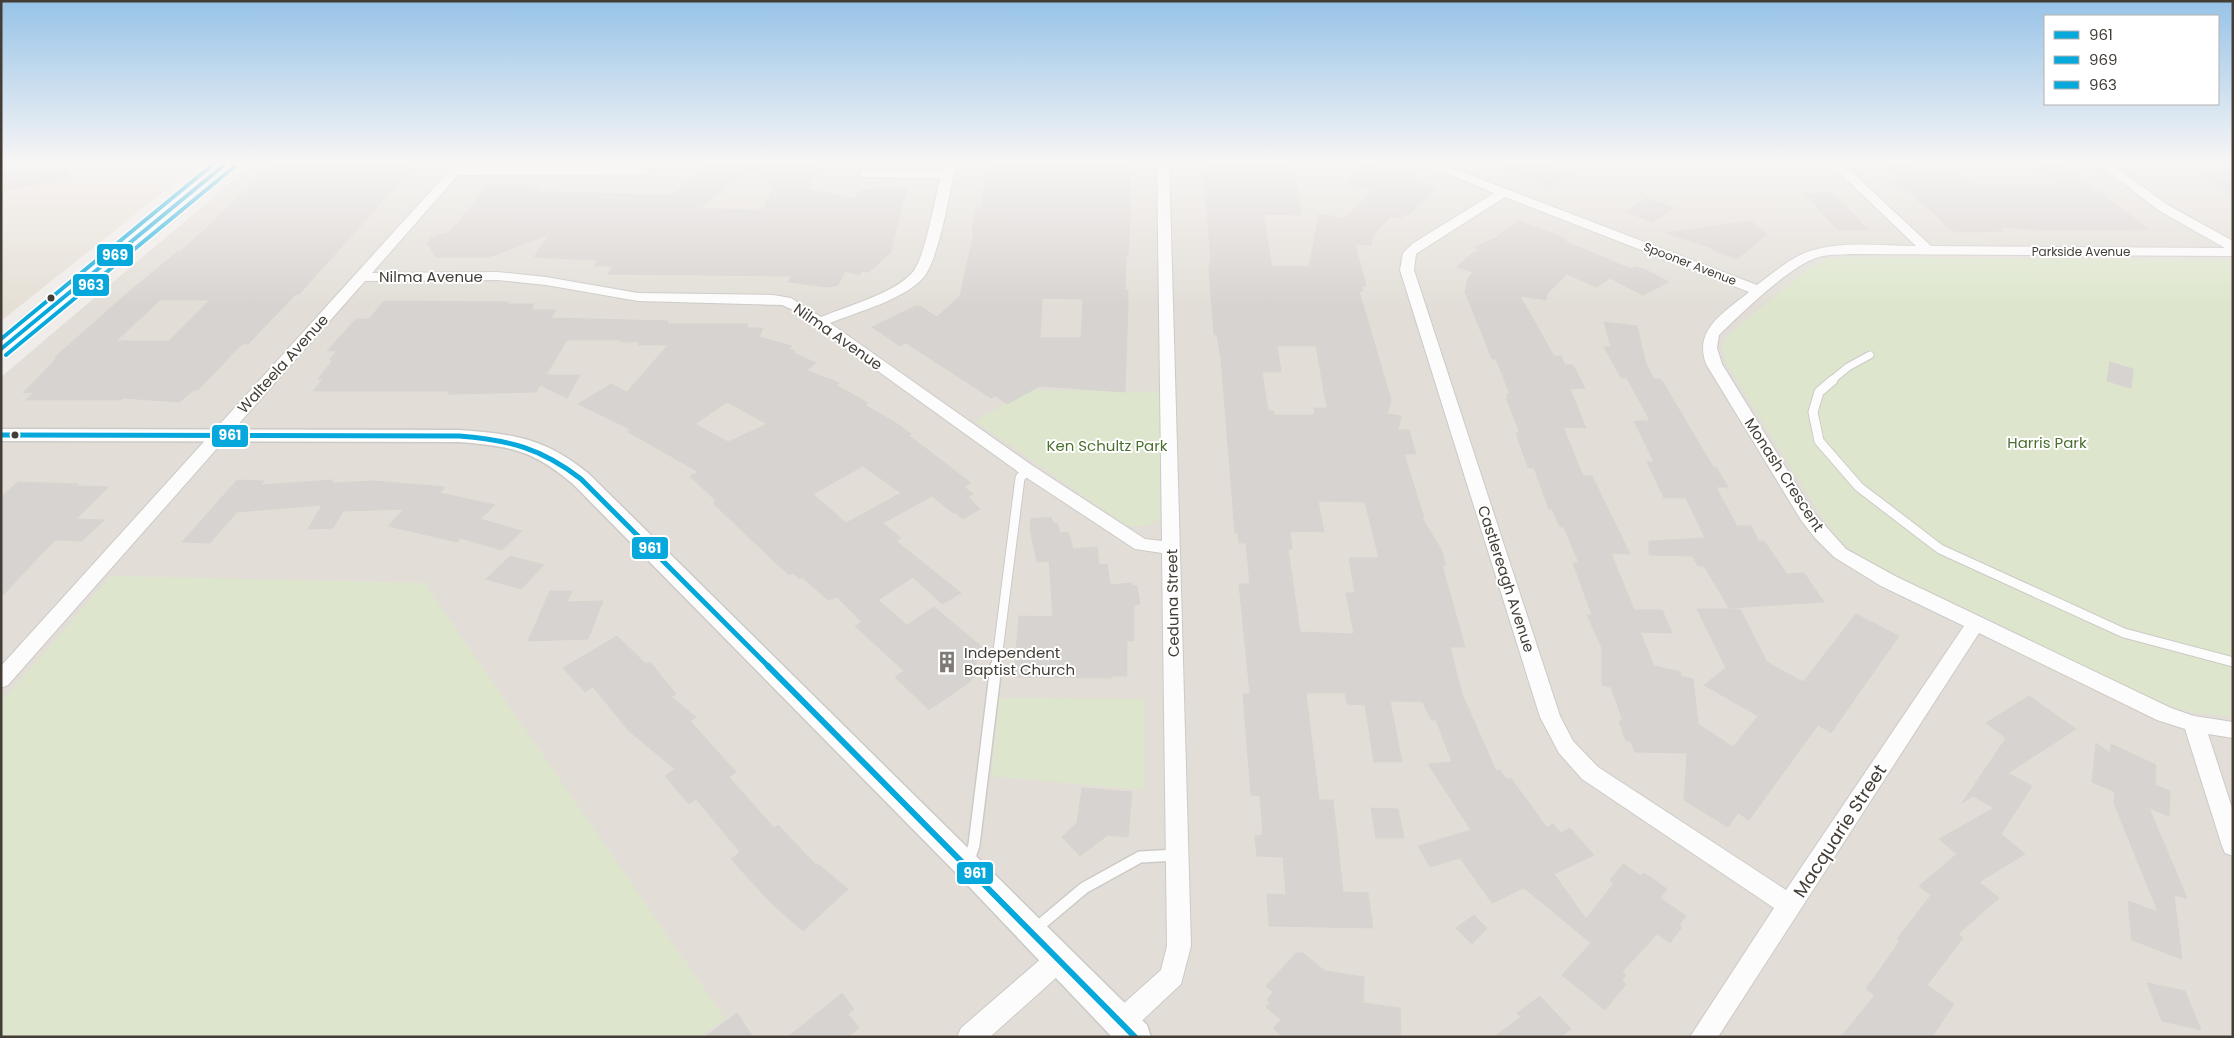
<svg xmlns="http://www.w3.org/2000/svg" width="2234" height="1038" viewBox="0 0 2234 1038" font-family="Poppins,sans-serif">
<rect width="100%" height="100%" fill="#efece9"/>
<path fill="#e2ded7" d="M256,161H2233V1037H1V377Z"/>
<path fill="#e5dfd5" d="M1,161H202L1,321Z"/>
<path fill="#dde6cc" d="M1845,257L2233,260V717L2188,712L2153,700L1871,563L1844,544L1824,520L1726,363L1722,347L1729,334L1811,267L1824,260Z
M1030,390L1160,392L1161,516C1150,528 1141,527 1126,525L975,421Z
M111,576L424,583L725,1019L700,1037H1V702Z
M999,698L1144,699V790L992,776Z"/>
<path fill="#d7d3d0" stroke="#d7d3cf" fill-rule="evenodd" d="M301,161H419L299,294H296L248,344H242L198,390H194L179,402L123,398L120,400H26L34,392L23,393L57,358H54L124,296L177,252H180L274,165H296ZM160,300H210L169,341H116Z
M699,161H820L808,189L853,199L861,190L907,188L890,253L869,272L863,271L859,275L845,271L838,285L829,287L788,282L792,276L608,274L613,266H594L598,260L534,257L550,234L489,257H436L426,242L431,241L429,238L450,232L488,186H533L531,189H540L537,192L672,195L701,173ZM752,167L773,188L763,210L699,209Z
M989,161H1129L1130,219L1128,255H1126L1125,290H1128V306L1125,392L1040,386L1007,404L996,396L991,398L906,343L900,346L872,327L916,306L921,307L937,317L960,296L974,232H972L977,207H981ZM1042,298L1083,299L1081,338H1040Z
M1202,161H1290L1299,197L1301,215L1263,214L1272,267H1309L1319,214L1344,219L1374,190L1348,184L1364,163L1413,174L1412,178L1435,189L1409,215L1405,214L1401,218L1391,216L1372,237L1371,245L1355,244L1366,286H1361L1363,291H1359L1391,400L1387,414L1401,416L1398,430H1409L1416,454H1404L1424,518H1422L1441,549L1446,565H1442L1465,647H1450L1462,694L1496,771L1500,770L1506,779L1511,778L1547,828L1553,824L1561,833L1570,828L1594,855L1554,874L1586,919L1614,883L1610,880L1623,864L1641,876L1644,873L1667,889L1660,898L1686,916L1679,925L1682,927L1670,943L1657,934L1622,972L1626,975L1622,980L1626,984L1605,1010L1562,975L1591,943L1524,888L1492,903L1460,858L1430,867L1418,846L1471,830L1428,764L1452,762L1436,720H1431L1423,702L1390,701L1402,762H1374L1365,705L1347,704L1345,693H1306L1319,800H1333L1343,892L1368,893L1373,928L1269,926L1267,894L1286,895L1283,857L1257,856L1255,836L1263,835L1260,796L1251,795L1243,694H1250L1239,584H1250L1248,564L1246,543H1239L1238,533H1235L1221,358L1217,335H1214L1209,267L1211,258ZM1277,346H1316L1327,408H1314L1315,415H1274V411H1268L1262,372H1281ZM1318,501L1365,502L1379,558H1349L1355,593H1346L1354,634L1300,632L1288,549H1292L1290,531L1324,532Z
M1487,161H1542L1574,173L1549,187Z
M1911,161L1923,171H1952L1973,185H2060L2031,161H2058L2148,229L2054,230L1998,227L2003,231L1957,232L1949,229L1928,208L1915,199L1919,198L1888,180H1904L1884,162Z
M2233,163V195L2201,173Z
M15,169H68L69,178L1,191V174Z
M1831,193L1851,212L1868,230H1838L1805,194Z
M1647,198L1674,208L1653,222L1626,212Z
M1518,220L1566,239L1564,241L1595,254L1631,269L1635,267L1644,269L1669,282L1643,295L1610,278L1597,287L1567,274L1547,294L1546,300L1520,296L1554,356H1561L1565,365H1573L1585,388L1570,389L1586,428L1563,427L1583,476H1592L1630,554L1611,553L1634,610H1662L1672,633L1640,632L1654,666L1681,672V676L1693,679L1698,724L1733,747L1758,716L1704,685L1726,668L1697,609H1740L1767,662L1803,682L1856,614L1899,636L1831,733L1818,725L1749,820L1738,813L1728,827L1684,800L1687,753L1635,752L1631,741H1626L1619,721H1623L1611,687L1602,685V648L1587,615H1592L1573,563H1579L1564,527H1560L1552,509H1549L1534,468H1528L1516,433H1519L1518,428L1506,398H1508L1507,394H1510L1496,359H1492L1465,292L1468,278L1473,272L1457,267L1471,254L1481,250L1475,247L1496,238Z
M1751,221L1767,234L1737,259L1711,249L1713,248L1665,233Z
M384,301L509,302L507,304H534L531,310H556L551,318L668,321L667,324H748L746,328H763L759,337L792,346L789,349L795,351L794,353L816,363L806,370L839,383L836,385L868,403L865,405L899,425L911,434L908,435L971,483L964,487L973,494L968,497L980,509L963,519L955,512L953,513L932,496L883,523L901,538L896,541L961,593L942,604L913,577L878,600L907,625L934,607L981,646L971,681L929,710L895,677L904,671L855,626L862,622L837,597L828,600L802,577L799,579L793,573L789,575L761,549L713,503L716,501L690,476L699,472L628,432L630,429L578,404L611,384L627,392L668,345H638L640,342H620L622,340H567L546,375H580L567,398L540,385L536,392L500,393L448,394L450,391H313L323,379H318L333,360H329L337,351H327L356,319H369ZM727,402L767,424L728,442L695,424ZM863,466L901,493L846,523L813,494Z
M1604,322L1637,326L1646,364L1654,379H1660L1664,384L1713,467H1716L1728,487H1716L1737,526H1751L1759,542L1764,541L1787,574L1804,573L1824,602L1729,608L1704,566H1698L1692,556L1649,555V541L1705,538L1686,498H1664L1647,462H1654L1634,421H1650L1627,378H1621L1604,347H1611Z
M2110,362L2133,369L2131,388L2107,381Z
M237,480L264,481L260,485L333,480L331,483L374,481L445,487L440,493L495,505L480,519L522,531L502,550L460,538L457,542L388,526L404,509L343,511L333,528L308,529L322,505L237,512L210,543L182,542Z
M18,482L78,484L75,486L108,487L76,519L104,520L82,541L55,540L1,597V497Z
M1051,517L1053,524L1057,523L1060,533L1068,532L1073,549L1097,547L1099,565L1107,564L1110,585L1132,583V586H1137L1140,604L1134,605V641H1127V676H1112V678L1014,677L1019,616L1053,617L1049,561L1037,562L1030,529L1031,519Z
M510,556L544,565L521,589L486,579Z
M550,591H572L567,602L603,601L588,639L528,641Z
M617,636L646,664L650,662L676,694L671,697L696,717L690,721L736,772L729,777L774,828L778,825L816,865L818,864L848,889L803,931L770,902L731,859L740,852L696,799L689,804L665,776L675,769L629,731L593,687L585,692L563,668Z
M2029,696L2076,729L2008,773L2032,786L2001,834L2025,854L1979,882L1999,898L1958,934L1963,938L1927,985L1954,1004L1932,1037H1841L1875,995L1866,989L1900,941L1897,939L1931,895L1919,886L1957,854L1939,839L1994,808L1973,796L1962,803L2006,738L1986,723Z
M2096,743L2110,753L2111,744L2156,765L2155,785L2170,791L2169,816L2149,808L2187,898L2174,895L2182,959L2132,940L2128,901L2158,912L2114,803L2115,792L2092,782Z
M1082,788L1132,792L1128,837L1108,835L1080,856L1062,837L1077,823Z
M1371,808L1398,809L1404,838H1376Z
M1474,915L1487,928L1472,944L1456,928Z
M1296,953H1303L1325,971L1364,977L1363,1003L1400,1008L1401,1037H1283L1273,1028L1281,1020L1266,1007L1270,1003L1267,1000L1273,992L1266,986Z
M2147,983L2185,991L2201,1030L2162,1021Z
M842,993L854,1009L848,1014L859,1028L848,1037H788Z
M1540,996L1571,1029L1560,1037H1494L1521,1017L1517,1013Z
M737,1013L753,1037H705Z"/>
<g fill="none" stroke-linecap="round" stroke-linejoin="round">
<g stroke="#cccac7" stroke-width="9">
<path id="service-far2" d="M1831,381L1848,367L1870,355"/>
</g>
<g stroke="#cccac7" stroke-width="11">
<path id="service-far1" d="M1833,380L1819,392L1813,412L1819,441L1859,487L1940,549L2124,633L2233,662
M996,667L1020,478L1027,470"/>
</g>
<g stroke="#cccac7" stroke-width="14">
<path id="service" d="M968,863L974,845L996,666
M1034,930L1084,888L1140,857L1178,855"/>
</g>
<g stroke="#cccac7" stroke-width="2">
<path id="minor" d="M458,161H470L465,167L644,166L650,170L644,174L458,175L372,273L497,272L546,277L638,293L773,295L791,298L821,317C847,306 893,294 912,273C925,259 935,199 940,178L865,177L861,176V170H942L944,161H956C951,187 939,260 923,278C903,300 857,312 830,323L1033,466L1145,539L1162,541L1157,161H1169L1191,946L1181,984L1130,1032L1121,1036L1112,1032L1108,1023L1112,1014L1161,970L1167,946L1162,553L1135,549L1021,474L793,310L782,305L638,301L546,285L497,280L365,281L8,685L1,688V666Z
M1417,161H1433L1757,285C1770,275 1783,264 1798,256C1832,239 1878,246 1916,246L1827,161H1840L1931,246L2225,248L2158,210L2095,161H2108L2166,204L2233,241V256L1850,254C1840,255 1829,254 1819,257C1790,265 1742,313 1719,335L1717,348L1722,364L1813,512L1846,549L1895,576L2171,708L2194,716L2233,722V738L2208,734L2233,811V856L2225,853L2222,846L2185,729L2157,720L1979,633L1718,1037H1690L1774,908L1582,779L1559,753L1540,717L1400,270L1403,253L1412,244L1494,193ZM1505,197L1749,292C1725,312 1693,329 1706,364L1801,520L1815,538L1834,557L1881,586L1964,626L1786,890L1598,767L1573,741L1560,716L1414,270L1416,254L1422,250Z
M1059,947L1068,951L1071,959L1068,967L990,1037H957L961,1028L1050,951Z"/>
</g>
<g stroke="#cccac7" stroke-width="3">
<path id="tertiary" d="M220,161H237L8,353L1,355V339Z
M1,429L459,430C514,434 545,438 589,474L1147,1025L1151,1037H1112L958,875L573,484C533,450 511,446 459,442L1,441Z"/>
</g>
<use href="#service-far2" stroke="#fdfcfc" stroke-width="7"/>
<use href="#service-far1" stroke="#fdfcfc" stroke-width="9"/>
<use href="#service" stroke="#fdfcfc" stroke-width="11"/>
<use href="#minor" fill="#fdfcfc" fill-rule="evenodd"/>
<use href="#tertiary" fill="#fdfcfc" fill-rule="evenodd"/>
<g stroke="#fff" stroke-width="9">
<path id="bus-1-far1" d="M1,435L459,436C509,440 541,448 581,479L769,667"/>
</g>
<g stroke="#fff" stroke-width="10">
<path id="bus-1" d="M768,666L1135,1037"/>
</g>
<g stroke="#fff" stroke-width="7">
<path id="bus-2" d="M1,349L229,161"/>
</g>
<g stroke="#fff" stroke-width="7">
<path id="bus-3" d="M6,355L234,167"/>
</g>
<g stroke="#fff" stroke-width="7">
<path id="bus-4" d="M1,339L217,161"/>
</g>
<use href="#bus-1-far1" stroke="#07a9dc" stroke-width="5"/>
<use href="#bus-1" stroke="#07a9dc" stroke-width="6"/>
<use href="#bus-2" stroke="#07a9dc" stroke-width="4"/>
<use href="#bus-3" stroke="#07a9dc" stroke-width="4"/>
<use href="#bus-4" stroke="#07a9dc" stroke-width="4"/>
</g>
<linearGradient id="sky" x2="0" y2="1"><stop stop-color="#97c3e8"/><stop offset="0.53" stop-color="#f8f6f5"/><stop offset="1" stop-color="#f8f6f5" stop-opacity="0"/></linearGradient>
<rect width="2234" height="306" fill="url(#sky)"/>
<defs>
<g id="building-bare" transform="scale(1.725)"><path d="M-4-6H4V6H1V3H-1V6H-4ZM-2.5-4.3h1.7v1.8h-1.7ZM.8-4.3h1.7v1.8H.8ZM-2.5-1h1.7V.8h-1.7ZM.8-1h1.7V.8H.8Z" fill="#7f7a75" stroke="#fff" stroke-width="2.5" paint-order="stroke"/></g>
</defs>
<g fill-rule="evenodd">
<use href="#building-bare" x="947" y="662"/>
</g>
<g fill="#433d36" stroke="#fff" stroke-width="2">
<circle cx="51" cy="298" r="4.5"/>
<circle cx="15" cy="435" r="4.5"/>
</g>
<g text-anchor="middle" stroke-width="4" stroke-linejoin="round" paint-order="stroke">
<g font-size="12" fill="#433d36" stroke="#fff">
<text x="2081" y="256">Parkside Avenue</text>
<text transform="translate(1690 264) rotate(21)" y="4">Spooner Avenue</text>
</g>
<g font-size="15" fill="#433d36" stroke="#fff">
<text x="431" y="282">Nilma Avenue</text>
<text transform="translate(838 337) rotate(35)" y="5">Nilma Avenue</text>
<text transform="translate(283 364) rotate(-48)" y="5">Walteela Avenue</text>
<text transform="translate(1784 475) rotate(57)" y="5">Monash Crescent</text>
<text transform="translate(1506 579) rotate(72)" y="5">Castlereagh Avenue</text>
<text transform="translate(1173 603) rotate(-91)" y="5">Ceduna Street</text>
</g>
<g font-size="15" fill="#4b6e31" stroke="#fff">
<text x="2047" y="448">Harris Park</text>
<text x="1107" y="451">Ken Schultz Park</text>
</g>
<g font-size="15" fill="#433d36" stroke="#fff" text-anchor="start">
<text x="964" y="658">Independent<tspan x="964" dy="17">Baptist Church</tspan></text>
</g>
<g font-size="18" fill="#433d36" stroke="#fff">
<text transform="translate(1840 831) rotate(-57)" y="6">Macquarie Street</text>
</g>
</g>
<g stroke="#fff" stroke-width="2">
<rect x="96" y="243" width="38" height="24" rx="5" fill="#07a9dc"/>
<rect x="72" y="273" width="38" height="24" rx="5" fill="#07a9dc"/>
<rect x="211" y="424" width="38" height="24" rx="5" fill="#07a9dc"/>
<rect x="631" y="536" width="38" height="24" rx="5" fill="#07a9dc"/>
<rect x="956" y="861" width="38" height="24" rx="5" fill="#07a9dc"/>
</g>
<g font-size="14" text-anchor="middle" font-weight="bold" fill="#fff">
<text x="115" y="260">969</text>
<text x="91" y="290">963</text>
<text x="230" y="440">961</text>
<text x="650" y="553">961</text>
<text x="975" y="878">961</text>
</g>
<rect width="2234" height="1038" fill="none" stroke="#433d36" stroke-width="5"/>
<rect x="2044" y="15" width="175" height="90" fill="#ffffff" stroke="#b4b1af"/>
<rect x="2054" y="31" width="25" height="8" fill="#07a9dc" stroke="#b4b1af"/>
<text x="2089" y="40" font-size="15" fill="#433d36">961</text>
<rect x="2054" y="56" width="25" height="8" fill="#07a9dc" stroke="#b4b1af"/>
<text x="2089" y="65" font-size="15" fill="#433d36">969</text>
<rect x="2054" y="81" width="25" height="8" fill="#07a9dc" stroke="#b4b1af"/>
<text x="2089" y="90" font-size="15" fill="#433d36">963</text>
</svg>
